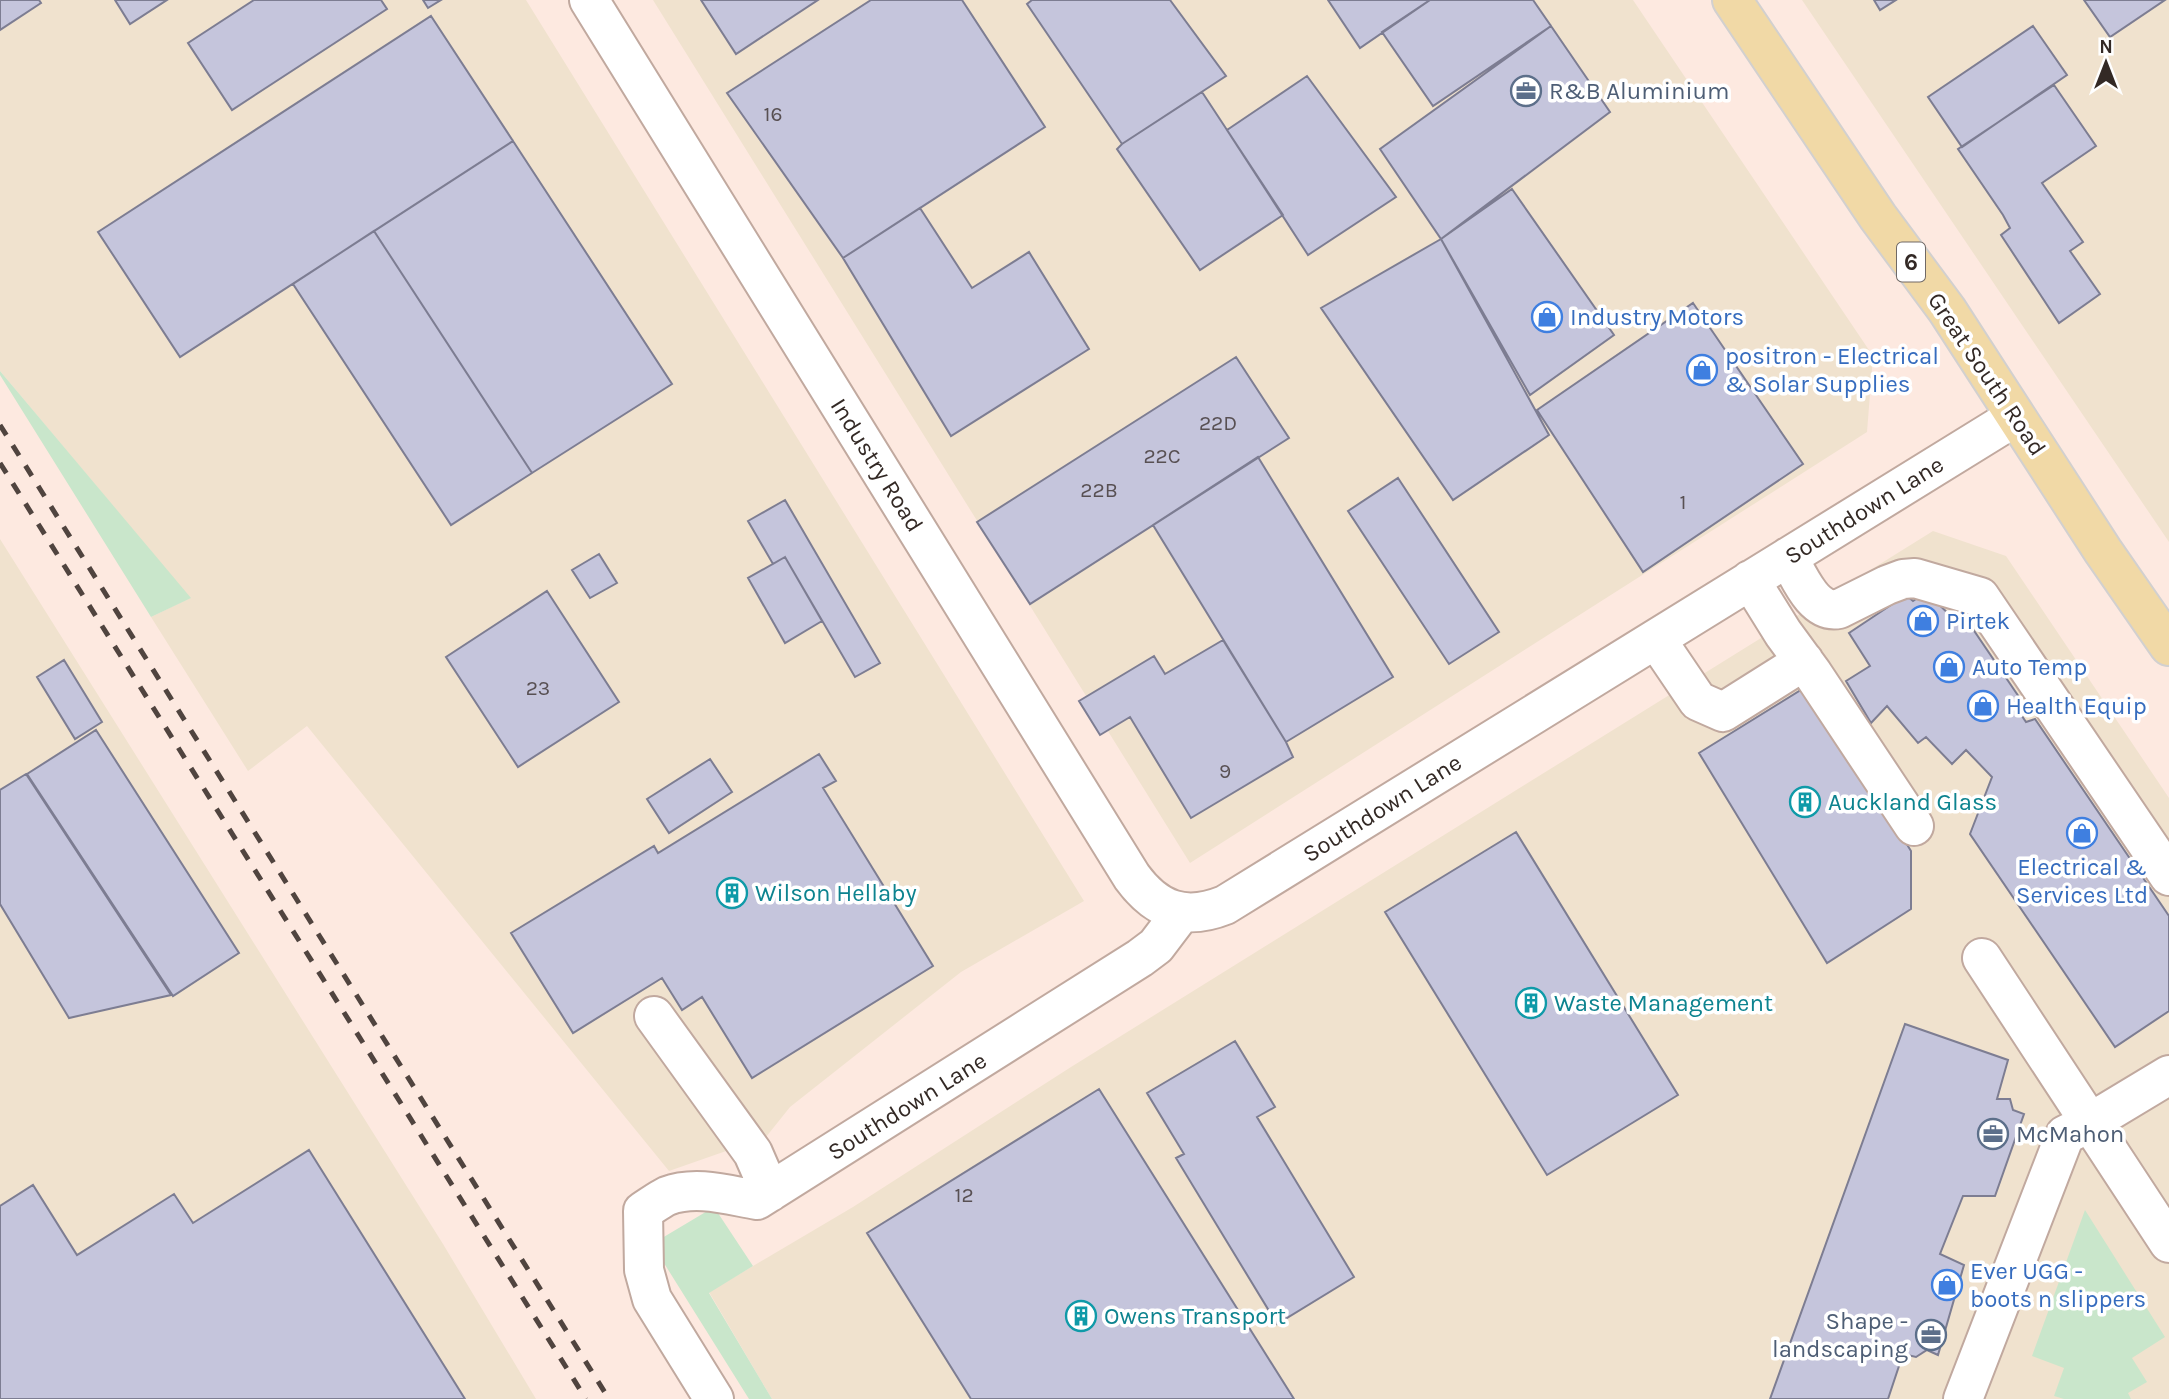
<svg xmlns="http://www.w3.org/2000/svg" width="2169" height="1399" viewBox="0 0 2169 1399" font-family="Karla,sans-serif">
<rect width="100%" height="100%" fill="#fde9e0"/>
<path fill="#f0e2ce" d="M0,0H526L1084,901L961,972L790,1107L766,1137L669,1171L307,726L248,771L151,617L190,598L0,371Z
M653,0H1633L1873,356L1867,432L1190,863Z
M1802,0H2169V542Z
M1933,531L2006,556L2169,798V1399H772L709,1292L853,1207L1071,1067Z
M0,539L443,1244L536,1399H0Z"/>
<path fill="#c9e6cb" d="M0,371L191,598L151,617L0,375Z
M714,1207L753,1266L709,1293L772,1399H749L652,1244Z
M2085,1210L2165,1337L2132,1358L2147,1382L2128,1393L2131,1399H2064L2054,1396L2064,1368L2032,1356Z"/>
<path fill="#c5c5dc" stroke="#7d7d92" stroke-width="2" d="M0,0H39L41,3L0,30Z
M115,0H167L130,24Z
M254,0H381L387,9L232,110L188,43Z
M423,0H441L428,8Z
M701,0H818L736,54Z
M871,0H962L1045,127L843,258L727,93Z
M1032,0H1170L1226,76L1122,144L1027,4Z
M1328,0H1430L1360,48Z
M1430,0H1533L1551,26L1433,106L1382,32Z
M1874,0H1896L1880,10Z
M2084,0H2165L2110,37Z
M431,16L513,141L180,357L98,232Z
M1551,26L1610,112L1441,239L1380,149Z
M2033,26L2067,75L1962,147L1928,97Z
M1307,76L1396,197L1308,255L1227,130Z
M2054,85L2096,146L2042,183L2083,242L2070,251L2100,294L2059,323L2001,235L2010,228L2003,215L1958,149Z
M1202,92L1283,215L1200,270L1117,149L1122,144Z
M513,141L672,384L532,473L374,231Z
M1512,189L1614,335L1530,395L1441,239Z
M920,208L972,288L1029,252L1089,349L951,436L843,258Z
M374,231L532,473L451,525L293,284Z
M1441,239L1549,435L1453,500L1321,308Z
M1693,303L1803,464L1643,572L1537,410Z
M1236,357L1289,438L1030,604L977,522Z
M1258,457L1393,677L1286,742L1153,525Z
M1398,478L1499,632L1449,664L1348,511Z
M785,500L880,663L855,677L785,557L773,564L748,521Z
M599,554L617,583L590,598L572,570Z
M785,557L822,621L785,643L748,578Z
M547,591L619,702L518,767L446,657Z
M1926,592L1958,623L1964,616L2019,697L2014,704L2026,722L2035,719L2169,916V1011L2115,1047L1970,834L1992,777L1966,750L1952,764L1926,737L1918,743L1887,706L1871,723L1846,681L1870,666L1849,633L1906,595L1913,601Z
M1223,640L1286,742L1293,757L1191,818L1130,717L1100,735L1079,701L1154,656L1165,674Z
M64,660L102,722L75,739L37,677Z
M1809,685L1911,851V909L1827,963L1699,753Z
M96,730L239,953L173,996L27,774Z
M819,754L836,781L823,788L933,966L752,1078L702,997L682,1010L662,978L573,1033L511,933L654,846L658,853Z
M710,759L732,792L669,833L647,799Z
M26,774L171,995L69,1018L0,904V790Z
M1516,832L1678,1095L1547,1175L1385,912Z
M1905,1024L2008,1060L1997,1099H2010L2013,1110L2024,1114L1995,1196H1963L1940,1254L1964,1265L1938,1355L1927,1350L1916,1357L1903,1354L1888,1399H1770Z
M1235,1041L1275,1107L1257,1117L1354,1277L1277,1324L1176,1158L1184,1154L1147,1093Z
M1099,1089L1294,1399H971L867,1233Z
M309,1150L465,1399H0V1206L33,1185L77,1255L174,1194L193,1223Z"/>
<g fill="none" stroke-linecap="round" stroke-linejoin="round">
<g stroke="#c1a99f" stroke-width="42">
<path id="minor" d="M589,0L1132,877C1157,911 1185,921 1225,905L2015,417
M1788,557C1799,576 1813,614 1839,609L1887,585L1903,579L1915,578L1980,597L2169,876
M1750,580L1783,633L1813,674L1914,826
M1656,639L1698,701L1723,712L1804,661
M1982,958L2169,1243
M654,1016L753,1153L770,1192
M714,1399L652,1299L644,1270L643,1211C651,1206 659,1200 667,1196C696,1185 728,1195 757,1200L1140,958L1156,946L1181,913
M1963,1399L2065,1135L2091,1122L2169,1075"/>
</g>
<g stroke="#d2d0cf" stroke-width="42">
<path id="major" d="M1732,0L1878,217L1947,310L2103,551L2169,646"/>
</g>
<use href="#minor" stroke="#fff" stroke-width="38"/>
<use href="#major" stroke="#f1d9a6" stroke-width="38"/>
<path stroke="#50443f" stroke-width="5" stroke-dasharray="12 12" stroke-linecap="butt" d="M0,425L609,1399
M0,463L586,1399"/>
</g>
<defs>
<g id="office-ring" transform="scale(1.575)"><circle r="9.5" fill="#fff" stroke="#5c6f8a" stroke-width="1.5"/><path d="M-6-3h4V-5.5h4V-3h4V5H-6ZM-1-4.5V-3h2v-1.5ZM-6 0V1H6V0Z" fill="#5c6f8a"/></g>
<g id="shop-ring" transform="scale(1.575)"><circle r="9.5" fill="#fff" stroke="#3f7fe0" stroke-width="1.5"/><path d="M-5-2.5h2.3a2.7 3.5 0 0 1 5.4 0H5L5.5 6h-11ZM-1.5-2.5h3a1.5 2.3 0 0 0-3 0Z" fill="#3f7fe0"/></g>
<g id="building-ring" transform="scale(1.575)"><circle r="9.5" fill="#fff" stroke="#0f9aa8" stroke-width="1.5"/><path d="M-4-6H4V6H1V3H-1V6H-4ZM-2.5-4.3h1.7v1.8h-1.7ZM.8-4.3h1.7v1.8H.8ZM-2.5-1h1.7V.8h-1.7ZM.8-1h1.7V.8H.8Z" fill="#0f9aa8"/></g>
</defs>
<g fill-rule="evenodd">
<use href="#office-ring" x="1526" y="91"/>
<use href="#shop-ring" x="1547" y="317"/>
<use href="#shop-ring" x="1702" y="370"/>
<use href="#shop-ring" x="1923" y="621"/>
<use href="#shop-ring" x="1949" y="667"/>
<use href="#shop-ring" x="1983" y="706"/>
<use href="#building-ring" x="1805" y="802"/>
<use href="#shop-ring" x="2082" y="833"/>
<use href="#building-ring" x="732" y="893"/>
<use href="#building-ring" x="1531" y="1003"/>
<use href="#office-ring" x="1993" y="1134"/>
<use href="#shop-ring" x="1947" y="1285"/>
<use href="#building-ring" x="1081" y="1316"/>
<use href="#office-ring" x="1931" y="1335"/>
</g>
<g text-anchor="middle" stroke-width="7" stroke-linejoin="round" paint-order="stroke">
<g font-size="21" fill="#585053">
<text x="773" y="121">16</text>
<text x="1218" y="430">22D</text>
<text x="1162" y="463">22C</text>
<text x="1099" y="497">22B</text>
<text x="1683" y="509">1</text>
<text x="538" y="695">23</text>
<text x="1225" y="778">9</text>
<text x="964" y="1202">12</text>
</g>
<rect fill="#fff" stroke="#706966" stroke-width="2" x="1897" y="242.5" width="28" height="39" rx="5"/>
<g font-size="23" font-weight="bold" fill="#332925">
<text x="1911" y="270">6</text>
</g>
<g font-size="24" fill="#4e5e75" stroke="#fff" text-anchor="start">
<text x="1549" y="99">R&amp;B Aluminium</text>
<text x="2016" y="1142">McMahon</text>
<text x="1908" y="1329" text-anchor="end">Shape -<tspan x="1908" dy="28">landscaping</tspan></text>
</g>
<g font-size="24" fill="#366cbe" stroke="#fff" text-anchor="start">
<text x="1570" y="325">Industry Motors</text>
<text x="1725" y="364">positron - Electrical<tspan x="1725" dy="28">&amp; Solar Supplies</tspan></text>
<text x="1946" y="629">Pirtek</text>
<text x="1972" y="675">Auto Temp</text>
<text x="2006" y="714">Health Equip</text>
<text x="2082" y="875" text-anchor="middle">Electrical &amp;<tspan x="2082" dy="28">Services Ltd</tspan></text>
<text x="1970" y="1279">Ever UGG -<tspan x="1970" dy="28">boots n slippers</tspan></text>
</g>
<g font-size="24" fill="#332925" stroke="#fff">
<text transform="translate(1987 374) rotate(56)" y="8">Great South Road</text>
<text transform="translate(877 465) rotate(58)" y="8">Industry Road</text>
<text transform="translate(1864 510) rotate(-32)" y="8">Southdown Lane</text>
<text transform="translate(1382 808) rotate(-32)" y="8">Southdown Lane</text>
<text transform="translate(907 1106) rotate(-32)" y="8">Southdown Lane</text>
</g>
<g font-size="24" fill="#0d838f" stroke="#fff" text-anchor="start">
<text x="1828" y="810">Auckland Glass</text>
<text x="755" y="901">Wilson Hellaby</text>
<text x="1554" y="1011">Waste Management</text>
<text x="1104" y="1324">Owens Transport</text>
</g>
</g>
<g transform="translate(2106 63)" stroke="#ffffff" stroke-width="5" paint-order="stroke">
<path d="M0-5L12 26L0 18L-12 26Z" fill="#332925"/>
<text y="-10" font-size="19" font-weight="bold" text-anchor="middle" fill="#332925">N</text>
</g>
</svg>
